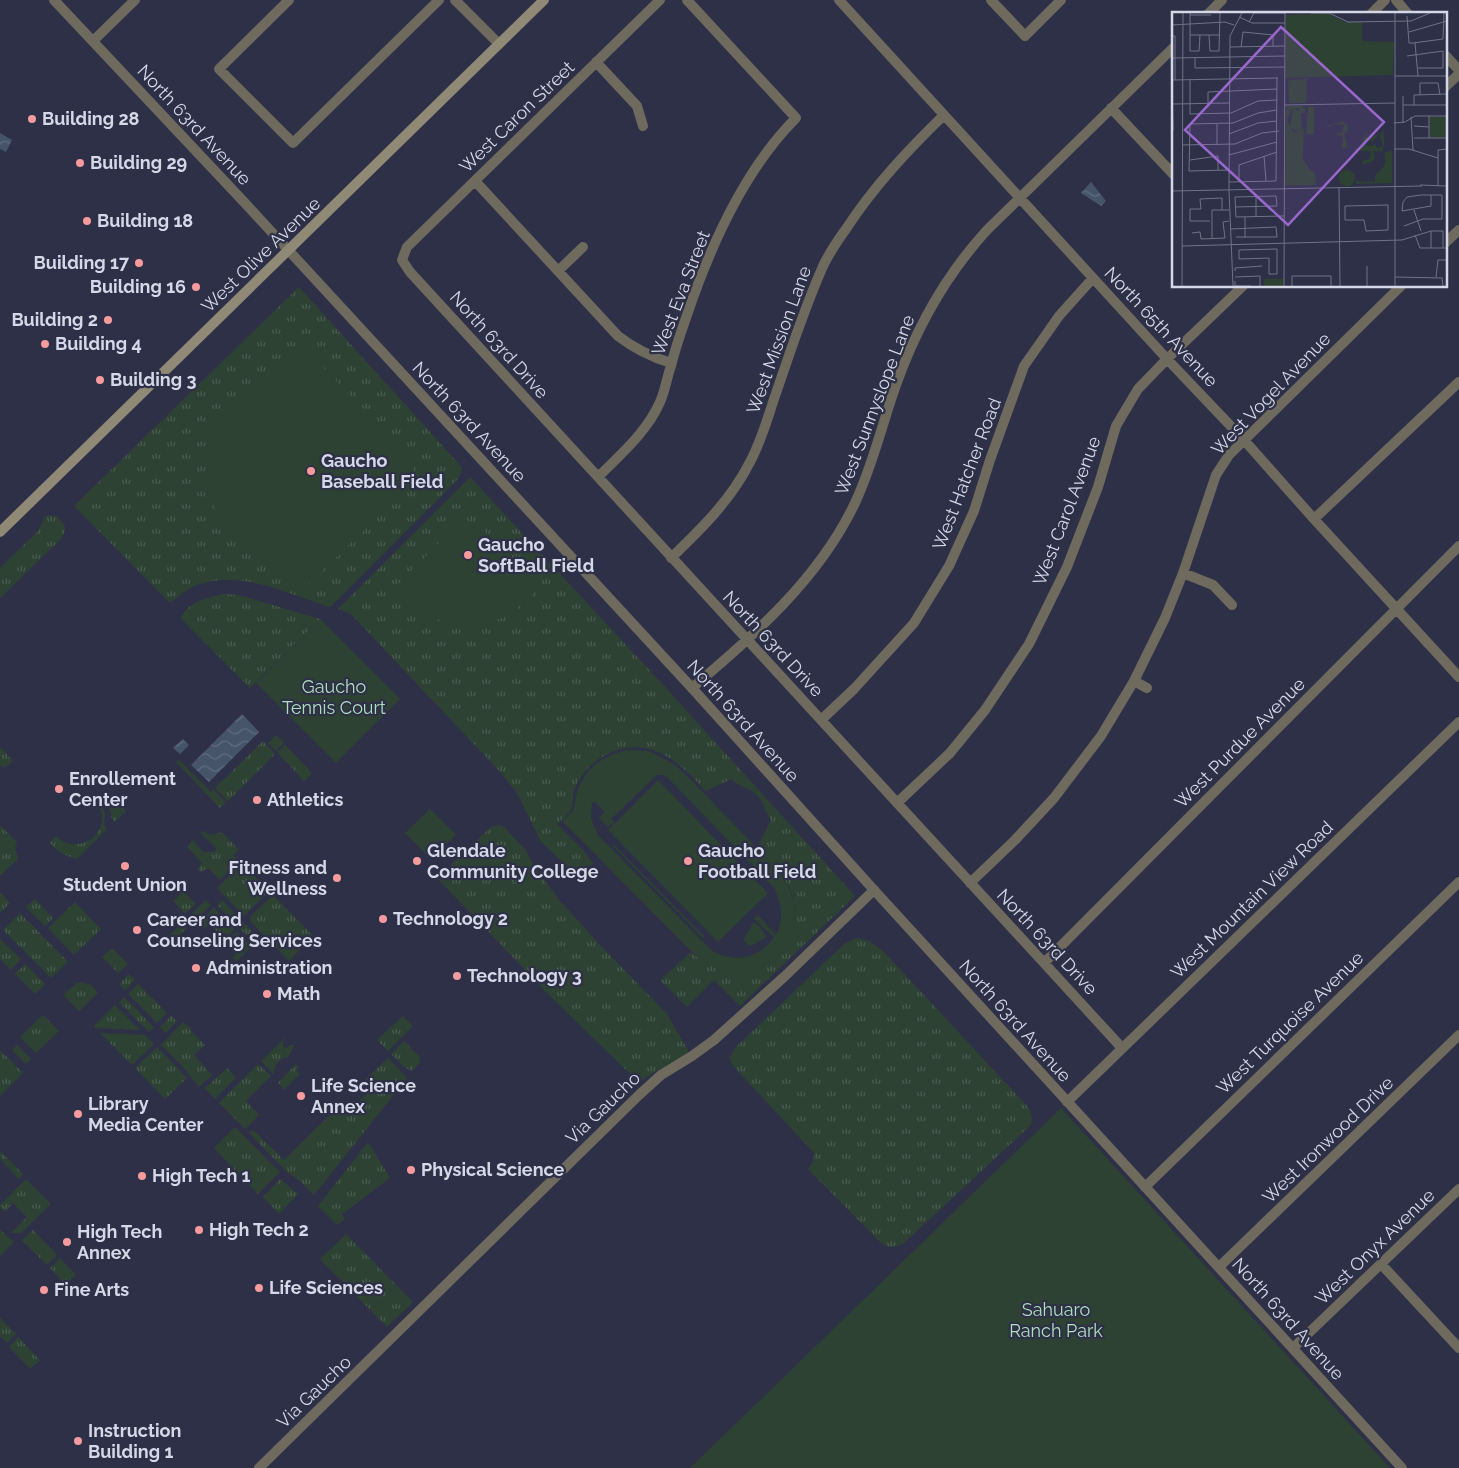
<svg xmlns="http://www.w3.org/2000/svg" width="1459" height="1468" viewBox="0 0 1459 1468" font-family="Raleway,sans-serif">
<defs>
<pattern id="grass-tufts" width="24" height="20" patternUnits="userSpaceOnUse" patternTransform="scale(1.25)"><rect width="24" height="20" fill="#2e4233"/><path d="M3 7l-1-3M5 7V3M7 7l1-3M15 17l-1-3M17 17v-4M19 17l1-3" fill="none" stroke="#4b5d51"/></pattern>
<pattern id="water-waves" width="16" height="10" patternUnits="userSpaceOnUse" patternTransform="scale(1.25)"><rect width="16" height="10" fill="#46546a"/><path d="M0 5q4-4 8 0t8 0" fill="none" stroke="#606c7f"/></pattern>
</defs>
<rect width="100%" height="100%" fill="#2d3047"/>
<path fill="url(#grass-tufts)" d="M299,287L458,463L462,469L459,478L330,607C286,594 238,567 192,587C184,591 177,598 170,603L74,506Z
M470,477L666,688L855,896L740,1006L714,980L687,1007L660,980L691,952C720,979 760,981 783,945C792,932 797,917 794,902C789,879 772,864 757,848L771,820C764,812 764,801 756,794C749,788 738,786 731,779L706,791C680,764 655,737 614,751C601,756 588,766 581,777C578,781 575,787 574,791C572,797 573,805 571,810C568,815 561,820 557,824L584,851L593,863L578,877L541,842L517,793L502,774L351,614L338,609Z
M48,515L54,517L56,515C65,526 69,527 60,540L0,598V568L38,531L45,517Z
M224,594L239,595L320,619L250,688L184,622L181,618C187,602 210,597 224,594Z
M276,735L284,743L276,751L268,743Z
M263,741L275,754L228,801L215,788Z
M285,745L312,773L304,781L277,752Z
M0,747L13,761L6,767L0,766Z
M179,760L211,792L213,789L226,802L220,808L176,762Z
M108,792L126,811L115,822L112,819L109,805L104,797Z
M99,801L105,813L104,825L107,829L77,859C66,856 57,852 50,843L56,836C80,859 116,829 97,803Z
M0,825L17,842L15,847L18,859L0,876Z
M499,825L504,827L525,849L536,869L560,901L601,946L667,1014L688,1050L686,1054L638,1082L546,992L437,878L491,827Z
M203,831C210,836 214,835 222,832L239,850L233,855L239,861L220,880L208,868L201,872L198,869L202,863L187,847L193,840L203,852H215L216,848L200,832Z
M242,863L269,891L244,916L217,888Z
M183,891L196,904L185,914L173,901Z
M0,892L10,903L0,913Z
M273,895L313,936L289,961L251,922L250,917Z
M35,899L53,918L45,926L26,907Z
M206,900L211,905L191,924L186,919Z
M222,900L252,931L247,936L217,905Z
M75,902L101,929L74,955L48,928Z
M214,908L234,929L228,935L225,933L222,937L210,924L205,928L199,922Z
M20,913L68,962L51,978L3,930Z
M184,922L188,927L169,945L164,940Z
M237,932L247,942L255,934L259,939L236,962L233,957L237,952L230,944L233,940L230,938Z
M857,938L869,941L884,952L1027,1106C1031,1112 1033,1117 1031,1125L904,1243C896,1247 892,1248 883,1245L808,1169L813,1162L814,1153L735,1068L731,1063L730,1057L735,1048L844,944Z
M0,939L21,959L11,970L0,959Z
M112,948L128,964L118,973L102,957Z
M25,964L45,984L35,994L15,974Z
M129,974L135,980L125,990L119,984Z
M82,982L91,985L98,993L79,1011L63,995L77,983Z
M138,984L167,1013L157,1023L128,994Z
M124,997L154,1027L149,1032L119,1002Z
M115,1005L140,1030L95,1028L94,1026Z
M43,1015L59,1031L36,1053L20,1037Z
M171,1016L177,1021L166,1033L160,1027Z
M403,1016L413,1026L388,1051L377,1040Z
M183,1022L191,1028L190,1030L205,1045L194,1055L212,1075L199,1087L182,1066L161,1045Z
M100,1033L145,1035L154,1044L132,1065Z
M286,1037L283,1042V1047L286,1048L292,1045L294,1047L288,1057C279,1059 273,1065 274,1075L261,1061Z
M404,1041L420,1057V1062L412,1071L404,1067L391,1054Z
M17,1045L31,1059L26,1064L12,1050Z
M157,1047L187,1078L165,1099L135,1068Z
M1,1051L23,1073L0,1096V1052Z
M388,1058L407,1078L314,1195L301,1182L286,1171L249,1133L253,1130L284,1160L343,1102L351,1109L374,1087L366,1079Z
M258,1064L271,1076L246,1101L259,1115L245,1129L219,1103Z
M296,1064L299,1067L296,1070L300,1074L284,1090L278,1083Z
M227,1068L236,1078L215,1099L205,1088Z
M235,1127L280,1172L258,1194L214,1148Z
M368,1142L390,1178L342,1214L345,1219L337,1225L318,1206Z
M0,1151L23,1174L19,1179L0,1159Z
M26,1179L51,1204L21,1233H11L27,1217L13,1203L5,1212L0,1207V1205Z
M280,1179L298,1194L279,1214L263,1197Z
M0,1230L14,1242L0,1256Z
M33,1230L57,1255L47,1265L22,1240Z
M346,1234L413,1302L387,1327L320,1259Z
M60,1258L76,1275L66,1284L50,1268Z
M0,1318L16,1334L7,1343L0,1336Z
M18,1337L40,1360L30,1369L9,1347Z"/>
<path fill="#2e4233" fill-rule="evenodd" d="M302,346L414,460L413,483L299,593L208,501L209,432Z
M459,523L476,524L540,587C530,597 520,607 508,615C503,618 496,620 490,622C451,637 422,613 397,585Z
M320,619L400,699L336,763L256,683Z
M627,750L649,751L675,765L691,780L777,869C784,879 790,888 793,900C802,936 773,971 737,973C724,973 712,967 701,961L562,821C565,818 571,814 573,810C575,806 576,794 579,787C587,766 606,755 627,750ZM657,775H664L669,779L774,888C782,904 784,920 776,935L758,915L754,919L774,937C759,959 734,964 711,950L598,835L591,818L592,802H595L605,812L599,818L608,827L614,822L611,819Z
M658,780L768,893L718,942L608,830Z
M430,809L456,835L431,859L405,833Z
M613,844L705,937L703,938L612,845Z
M754,922L760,927L767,937L750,946L743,940Z
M1061,1108L1390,1468H690Z"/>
<path fill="url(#water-waves)" d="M0,133L12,140L6,152L0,149Z
M1091,182L1106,201L1101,206L1081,193Z
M242,714L259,732L209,782L191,765Z
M183,739L189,745L180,754L173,748Z"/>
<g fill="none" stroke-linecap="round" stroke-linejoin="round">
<path stroke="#6e6a5e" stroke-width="10" d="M289,0L219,69L293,143L439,0
M455,0L499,44
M660,0L407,247L402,260L410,272L1122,1048
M839,0L1167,359L1244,440L1314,519L1459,677
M991,0L1025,36L1061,0
M1396,0L1408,14
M1208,14L1222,0
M1371,14L1385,0
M93,41L135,0
M1445,55L1459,70
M596,62L637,106L643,126
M1445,87L1459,74
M1111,108L1173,174
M475,181L618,336C635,349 651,357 671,363
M1445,243L1459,230
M558,271L583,247
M598,477C620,455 647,432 660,402C665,391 667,377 671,366C675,349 681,332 687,315C710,247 745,169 796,118L687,0
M1314,519L1459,382
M671,558C701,529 731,500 750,462C761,442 767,420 774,399C790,353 804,308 824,264C830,252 838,240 846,229C874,186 908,150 944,115
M1183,573L1213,585L1232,605
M1134,681L1147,688
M692,688C755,634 819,579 855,503C873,465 882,424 896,385C917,326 945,276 987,230L1173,48
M821,720L854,689L914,623L949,566L974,511L990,460L1024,366L1059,316L1093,278
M897,803L950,753L985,710L1029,644L1067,567L1098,487L1116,426L1138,389L1167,359L1243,286
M970,883L1015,840L1054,798L1101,736L1134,681L1165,618L1183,573L1216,475L1229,455L1401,286
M1044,963L1459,546
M1145,1187L1459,882
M1381,1264L1459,1348
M1219,1267L1459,1035
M1293,1348L1459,1189
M259,1468L639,1095L661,1075L692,1056L714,1040L784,977L874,890"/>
<path stroke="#6e6a5e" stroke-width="10" d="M54,0L244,202L692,688L874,890L1402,1468
M1067,1102L1459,722"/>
<path stroke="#908976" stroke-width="10" d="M0,532L544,0"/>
</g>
<g fill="#f59b9d" stroke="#2d3047" stroke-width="2">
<circle cx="32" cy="119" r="5"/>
<circle cx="80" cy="163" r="5"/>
<circle cx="87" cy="221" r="5"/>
<circle cx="139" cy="263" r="5"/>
<circle cx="196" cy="287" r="5"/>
<circle cx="108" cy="320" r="5"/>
<circle cx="45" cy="344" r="5"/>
<circle cx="100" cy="380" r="5"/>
<circle cx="311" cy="471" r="5"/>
<circle cx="468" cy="555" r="5"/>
<circle cx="59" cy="789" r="5"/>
<circle cx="257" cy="800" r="5"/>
<circle cx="417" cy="861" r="5"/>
<circle cx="688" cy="861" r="5"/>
<circle cx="125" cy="866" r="5"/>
<circle cx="337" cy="878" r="5"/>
<circle cx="383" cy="919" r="5"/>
<circle cx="137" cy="930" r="5"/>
<circle cx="196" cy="968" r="5"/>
<circle cx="457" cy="976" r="5"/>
<circle cx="267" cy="994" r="5"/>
<circle cx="301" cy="1096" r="5"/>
<circle cx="78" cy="1114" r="5"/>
<circle cx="411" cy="1170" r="5"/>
<circle cx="142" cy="1176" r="5"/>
<circle cx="199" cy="1230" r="5"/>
<circle cx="67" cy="1242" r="5"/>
<circle cx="259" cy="1288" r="5"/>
<circle cx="44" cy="1290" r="5"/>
<circle cx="78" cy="1441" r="5"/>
</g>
<g text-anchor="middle" stroke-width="4.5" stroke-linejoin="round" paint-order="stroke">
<g font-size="18" fill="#d5d8e7" stroke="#2d3047">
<text transform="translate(517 117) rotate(-44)" y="6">West Caron Street</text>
<text transform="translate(194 125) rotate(47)" y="6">North 63rd Avenue</text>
<text transform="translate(261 255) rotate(-44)" y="6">West Olive Avenue</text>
<text transform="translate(681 293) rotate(-69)" y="6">West Eva Street</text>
<text transform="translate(1161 327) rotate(47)" y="6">North 65th Avenue</text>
<text transform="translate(779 340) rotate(-70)" y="6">West Mission Lane</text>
<text transform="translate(499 345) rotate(48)" y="6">North 63rd Drive</text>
<text transform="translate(1271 394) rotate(-46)" y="6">West Vogel Avenue</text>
<text transform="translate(875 405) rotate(-69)" y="6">West Sunnyslope Lane</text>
<text transform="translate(469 422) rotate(47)" y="6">North 63rd Avenue</text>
<text transform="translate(967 474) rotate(-69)" y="6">West Hatcher Road</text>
<text transform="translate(1067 511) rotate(-69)" y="6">West Carol Avenue</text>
<text transform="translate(773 644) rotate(47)" y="6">North 63rd Drive</text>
<text transform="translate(743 721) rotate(48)" y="6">North 63rd Avenue</text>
<text transform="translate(1240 743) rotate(-45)" y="6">West Purdue Avenue</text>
<text transform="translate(1252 900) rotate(-44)" y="6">West Mountain View Road</text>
<text transform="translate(1047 942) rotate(47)" y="6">North 63rd Drive</text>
<text transform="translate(1015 1021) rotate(48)" y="6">North 63rd Avenue</text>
<text transform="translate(1290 1023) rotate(-44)" y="6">West Turquoise Avenue</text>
<text transform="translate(603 1108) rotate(-44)" y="6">Via Gaucho</text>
<text transform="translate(1328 1140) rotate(-44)" y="6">West Ironwood Drive</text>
<text transform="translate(1375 1247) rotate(-44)" y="6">West Onyx Avenue</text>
<text transform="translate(1288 1319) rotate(48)" y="6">North 63rd Avenue</text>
<text transform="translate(314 1392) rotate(-44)" y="6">Via Gaucho</text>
</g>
<g font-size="18" font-weight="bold" fill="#d5d8e7" stroke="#2d3047" text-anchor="start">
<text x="42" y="125">Building 28</text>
<text x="90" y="169">Building 29</text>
<text x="97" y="227">Building 18</text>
<text x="129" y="269" text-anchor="end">Building 17</text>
<text x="186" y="293" text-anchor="end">Building 16</text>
<text x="98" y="326" text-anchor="end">Building 2</text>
<text x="55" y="350">Building 4</text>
<text x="110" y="386">Building 3</text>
<text x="321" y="467">Gaucho<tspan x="321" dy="21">Baseball Field</tspan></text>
<text x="478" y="551">Gaucho<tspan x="478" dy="21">SoftBall Field</tspan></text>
<text x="69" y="785">Enrollement<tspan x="69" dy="21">Center</tspan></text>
<text x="267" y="806">Athletics</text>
<text x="427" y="857">Glendale<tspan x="427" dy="21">Community College</tspan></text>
<text x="698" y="857">Gaucho<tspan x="698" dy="21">Football Field</tspan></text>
<text x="327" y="874" text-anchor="end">Fitness and<tspan x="327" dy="21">Wellness</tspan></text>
<text x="125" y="891" text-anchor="middle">Student Union</text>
<text x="393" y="925">Technology 2</text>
<text x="147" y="926">Career and<tspan x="147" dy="21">Counseling Services</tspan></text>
<text x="206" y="974">Administration</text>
<text x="467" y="982">Technology 3</text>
<text x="277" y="1000">Math</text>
<text x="311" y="1092">Life Science<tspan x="311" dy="21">Annex</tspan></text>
<text x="88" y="1110">Library<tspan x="88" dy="21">Media Center</tspan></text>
<text x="421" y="1176">Physical Science</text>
<text x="152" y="1182">High Tech 1</text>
<text x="209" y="1236">High Tech 2</text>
<text x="77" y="1238">High Tech<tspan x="77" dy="21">Annex</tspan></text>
<text x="269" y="1294">Life Sciences</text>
<text x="54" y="1296">Fine Arts</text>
<text x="88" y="1437">Instruction<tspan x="88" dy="21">Building 1</tspan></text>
</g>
<g font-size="18" fill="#afdfbb" stroke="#2d3047">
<text x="334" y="693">Gaucho<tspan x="334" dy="21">Tennis Court</tspan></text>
<text x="1056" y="1316">Sahuaro<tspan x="1056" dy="21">Ranch Park</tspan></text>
</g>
</g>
<g transform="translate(1172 12)">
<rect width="275" height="275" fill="#2d3047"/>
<path d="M135,67L134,91H117L116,68ZM114,94H130L133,97V101H129L126,96L120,97L115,108L122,121L130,119L132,114L131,147L137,157L143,160L144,173H113ZM136,94L142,95V123L134,122ZM172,109V113L175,110L176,119L172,122L176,135L170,136L171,124L163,122L170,120L172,113L161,112L157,115L154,114ZM210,114L212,124V134L210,139H201L203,144L201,149L190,153V149L198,147L199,139H184V136H190L191,125H194V119L196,126L192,133L201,134V131L206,136L211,134L207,122L200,130L196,126L210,121ZM220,139V171L185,172L184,169L203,170V164L213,153V140ZM167 166a8 8 0 1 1 16 0a8 8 0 1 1-16 0Z" fill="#2e4233"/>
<path d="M157,2L173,10H190V29L222,30L221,63L114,66V3ZM121,96L129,100L130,119L126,120L118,115ZM258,105H275V125H258ZM118,152H133L134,164L129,169H117ZM92,267H111V274H92Z" fill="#2e4233"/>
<path fill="none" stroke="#707387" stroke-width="1" d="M18,1V39H27L28,23M139,1H157L176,10L239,9L258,1M18,3H39M235,4L237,31H241L271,27L272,1M67,5L80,11H113M77,10L82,1H113L112,274M0,13L53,10L62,13M237,20L275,9M18,23H48M37,23L38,39H47L48,1M0,24H3V68M243,31L246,64M58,35L113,34M69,35L71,20L101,23V34M235,44L271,39V56H246M0,46L113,44M23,46V56L113,55M223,64H275M0,68L106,66M18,68V102L59,101L86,89L105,88M0,76L1,118M248,83V71H266L268,83M231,84V111M36,91V80L105,77M1,92L57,91M113,93L223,91M231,93H275M242,93V83L275,82M239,105L241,138M222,111L233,110L243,104H275M45,112V133M242,114L257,115M57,122L86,111L105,109M242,126H275M257,126V104M10,133L63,132L90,121L107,119M222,137H237L266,146M57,143L105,130M92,144L94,169M18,148L46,144V158M57,158L17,159L18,112L61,111L86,101L105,98M57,170L104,169L105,66M67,170V153L105,140M248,173L275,174M266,174V138L275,137M167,175L168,274M0,179L250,174M84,182V205M173,194L216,193V218L194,219L192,208H173ZM63,195L105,194L104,184L63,185L64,205L112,204M242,198L249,219M73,205V226M38,209H18V197H29L28,187L50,186V198M232,214L251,207H270V183H249L235,185L231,190L230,199L259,194V183M58,217L104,215L105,225H64M259,219V236M20,221L28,220L29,227M243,223L248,236H275M40,226V198H57M29,227L53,226L51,210L57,209M10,234L230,228L259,219H271V236M105,237V262H97V246L67,247V238ZM195,254V274M63,259V256L90,254M63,265L88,264V274M223,265L270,266L271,274M264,265L266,248H275M63,269V274H79M10,274L11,1M61,274L57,178L58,24L70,1M120,274V264H159V274M223,274V1"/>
<path fill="#9a68cd" fill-opacity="0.15" stroke="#9a68cd" stroke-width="2.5" d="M109,15L212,110L116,213L13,118Z"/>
<rect width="275" height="275" fill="none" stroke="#d5d8e7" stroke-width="2.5"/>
</g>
</svg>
